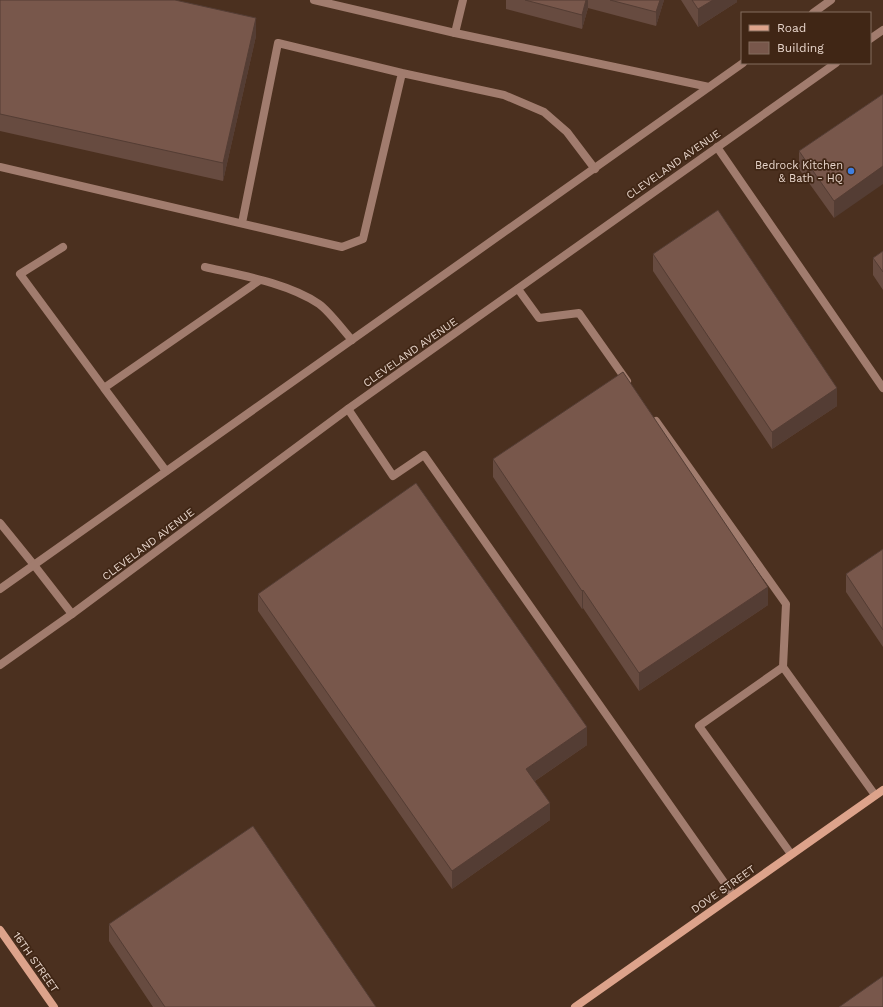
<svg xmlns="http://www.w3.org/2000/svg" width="883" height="1007" viewBox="0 0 883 1007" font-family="'Work Sans',sans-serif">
<rect width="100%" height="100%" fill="#4b301f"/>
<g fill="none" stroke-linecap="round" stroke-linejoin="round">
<path stroke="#a17c6e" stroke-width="8" d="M455,33L463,0
M717,147L883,388
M0,167L342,247L363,239L402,73L504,95L544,112L567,132L595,169
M242,223L278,43L402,73
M63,247L20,274L104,388
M205,267C240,275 288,283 319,304C329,311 343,330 352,340
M518,289L539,318L579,313L627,381
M348,409L393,476L424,455L733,895
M656,421L786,604L783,667L875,795
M166,471L104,388L260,280
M0,523L34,565L72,614
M783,667L699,726L791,854"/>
<path stroke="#a17c6e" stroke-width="8" d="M314,0L455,33L709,87
M813,13L831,0
M870,39L883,30
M0,589L743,63
M0,665L72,614L348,409L836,63"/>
<path stroke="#dda38b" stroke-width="8" d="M0,930L54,1007
M575,1007L883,790"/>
</g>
<path fill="#674b40" d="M0,0L256,36L223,181L0,131Z
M506,0H664L656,26L588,8L582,29L506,9Z
M681,0H737V2L698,27Z
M883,94L834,218L799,169V151Z
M883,251V290L873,275V258Z
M653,254L837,406L772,449L653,271Z
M493,459L768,605L639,691L583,608L582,609L493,477Z
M883,549V647L846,592V574Z
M258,594L587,745L535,781L550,820L452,889L258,611Z
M109,924L376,1007H153L109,941Z"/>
<path fill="#543d34" d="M586,0H588V8L582,29V15Z
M660,0H664L656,26V12Z
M713,0H737V2L698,27V9Z
M256,18V36L223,181V163Z
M883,166V184L834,218V201Z
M837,388V406L772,449V432Z
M768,587V605L639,691V673Z
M583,590V608L582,609V591Z
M587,727V745L526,787V769Z
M550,803V820L452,889V871Z"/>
<path fill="#78574b" stroke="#543d34" d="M0,0H175L256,18L223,163L0,114Z
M525,0H586L582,15Z
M610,0H660L656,12Z
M692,0H713L698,9Z
M883,94V166L834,201L799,151Z
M718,210L837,388L772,432L653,254Z
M883,251V272L873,258Z
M623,372L768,587L639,673L583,590L582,591L493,459Z
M416,483L587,727L526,769L550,803L452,871L258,594Z
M883,549V630L846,574Z
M253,826L376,1007H165L109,924Z
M883,976V1007H839Z"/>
<circle fill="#3f7fe0" stroke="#402615" stroke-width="1.5" cx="851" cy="171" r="4"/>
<g text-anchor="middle" stroke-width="3.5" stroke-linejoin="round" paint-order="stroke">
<g font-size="11" fill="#e7d5cb" stroke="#402615">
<text transform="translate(673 164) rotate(-35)" y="4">CLEVELAND AVENUE</text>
<text transform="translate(410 352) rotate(-35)" y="4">CLEVELAND AVENUE</text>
<text transform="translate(148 544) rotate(-37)" y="4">CLEVELAND AVENUE</text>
<text transform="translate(723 889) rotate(-35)" y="4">DOVE STREET</text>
<text transform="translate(36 962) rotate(55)" y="4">16TH STREET</text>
</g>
<g font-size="11" fill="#e7d5cb" stroke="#402615" text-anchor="end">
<text x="843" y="169">Bedrock Kitchen<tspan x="843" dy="13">&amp; Bath - HQ</tspan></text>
</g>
</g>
<rect x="741" y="12" width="130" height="52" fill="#402615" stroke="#836c5e"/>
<rect x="749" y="25" width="20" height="6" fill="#dda38b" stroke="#836c5e"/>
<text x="777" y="32" font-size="12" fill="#e7d5cb">Road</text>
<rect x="749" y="42" width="20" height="12" fill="#78574b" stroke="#836c5e"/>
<text x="777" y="52" font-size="12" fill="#e7d5cb">Building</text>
</svg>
